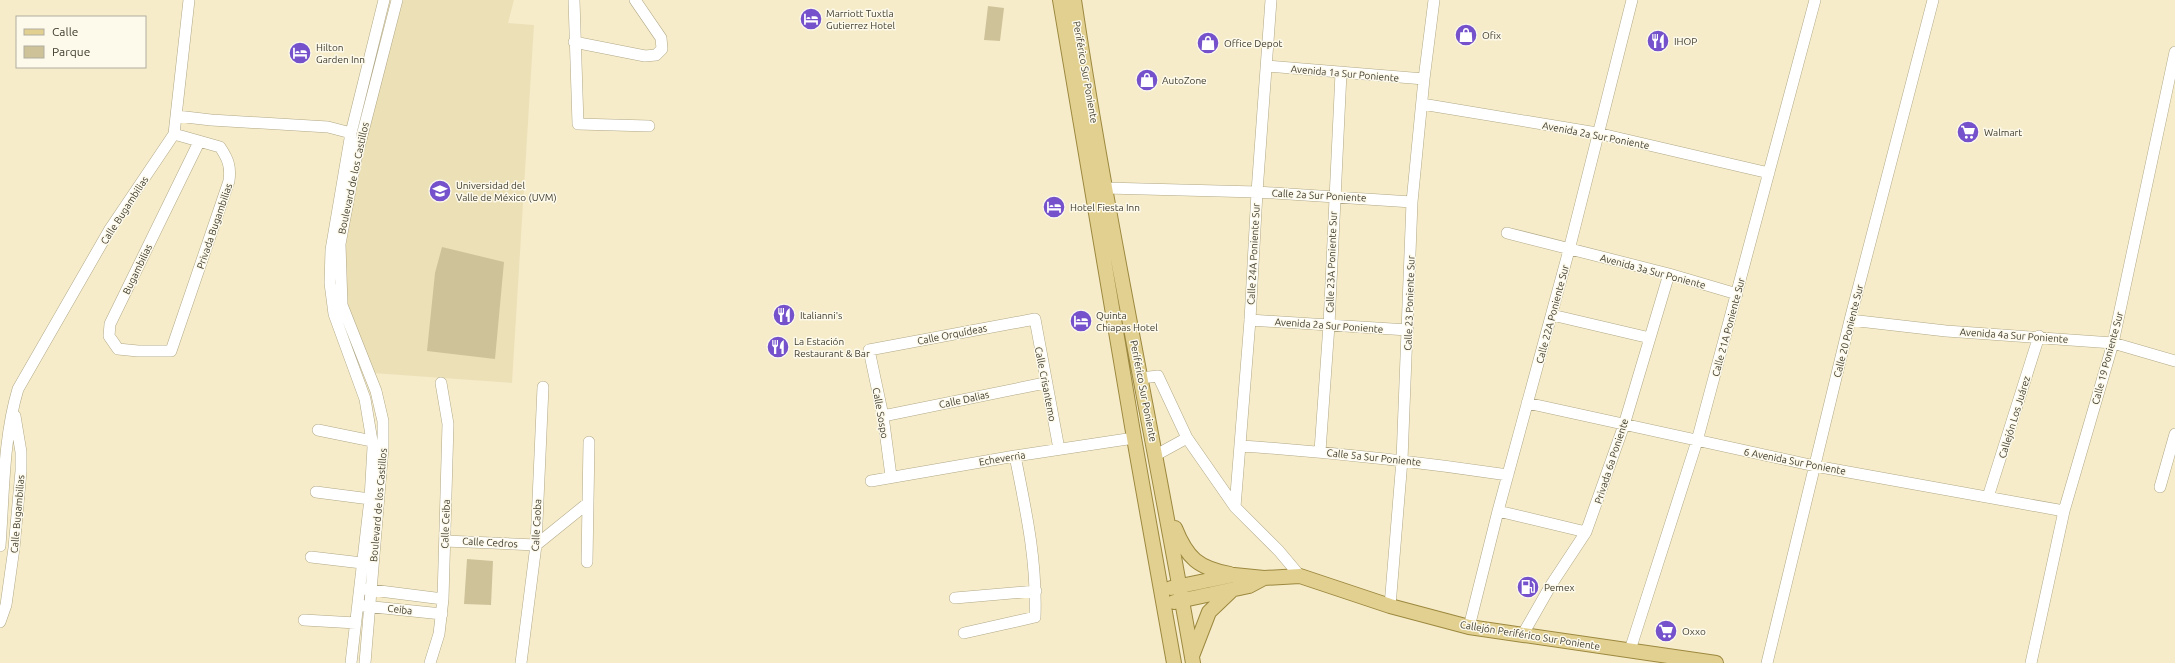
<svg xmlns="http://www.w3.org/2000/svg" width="2175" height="663" viewBox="0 0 2175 663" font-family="Ubuntu,sans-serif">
<rect width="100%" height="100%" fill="#f6ecca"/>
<path fill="#ece0b7" d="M403,0H514L508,23L534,25L512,383L372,373L349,312L344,258L351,211L363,152Z"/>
<path fill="#cec298" d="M988,6L1004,8L1000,41L984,40Z
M442,247L504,262L495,359L427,351L435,273Z
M467,559L493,561L491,605L464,604Z"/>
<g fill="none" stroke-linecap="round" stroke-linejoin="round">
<g stroke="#b1a887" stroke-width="12">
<path id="minor" d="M574,0L578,124L649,126
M574,42L645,56L656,55L662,49L661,38L635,0
M1267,66L1424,79
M1422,104L1597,133L1769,173
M177,116L211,120L328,127L351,133
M174,134L220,147C228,159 231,166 229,181L171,351H138L118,349L109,336L110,324L199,142
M1106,188L1257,192L1412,202
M1507,233L1669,274L1737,294
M1552,315L1650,338
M1250,320L1408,330
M1850,320L1946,331L2113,343L2175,361
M1141,378L1158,376L1187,438
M1527,403L1815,466L2064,511
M883,416L1045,383
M318,430L372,441
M1241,446C1330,452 1419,462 1508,475
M1320,451L1329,325L1341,73
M1156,455L1187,438L1235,507L1279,551L1300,576
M891,476L883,416L869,350L1035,319L1059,449
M871,481L1015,456L1134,438
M2160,487L2175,434
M316,492L370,499
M1988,497L2039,336
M1235,507L1250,320L1257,192L1271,0
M1498,511L1586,532
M445,541L536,545L588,503
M0,546C4,494 3,439 18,389L110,229L174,134L189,0
M311,557L362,563
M587,562L589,442
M364,589L443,599
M955,598L1036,591
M364,606L442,614
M1390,606L1402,460L1412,202L1424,79L1434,0
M304,620L356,623
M0,622L6,605L14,548L21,471V452L15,416
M1469,627L1498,511L1569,250L1632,0
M964,633L1035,617C1037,560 1026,511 1015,456
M1523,634L1551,585L1586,532L1624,425L1669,274
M1630,650L1697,441L1815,0
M351,663L370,499L373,447L365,399L334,314L330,283L331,250L351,133L384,0
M365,663L383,447V421L376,391L342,305L340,244L356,159L397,0
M430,663L439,634L443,599L448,424L441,383
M521,663L536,545L543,387
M1767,663L1850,320L1933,0
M2031,663L2064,511L2113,343L2175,52"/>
</g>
<g stroke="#9c883e" stroke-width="16">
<path id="major" d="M1060,0L1134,438L1174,663
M1074,0C1107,222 1155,442 1193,663
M1175,528C1187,558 1198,568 1230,574
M1171,588L1234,575L1264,578L1300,576L1390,606L1469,627L1716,663
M1174,602L1249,586L1264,578
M1192,656L1209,612L1231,591"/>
</g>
<use href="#minor" stroke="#fff" stroke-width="11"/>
<use href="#major" stroke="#e2d091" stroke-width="14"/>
</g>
<defs>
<g id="hotel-disc" transform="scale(1.15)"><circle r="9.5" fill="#7552cc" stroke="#fdfaec"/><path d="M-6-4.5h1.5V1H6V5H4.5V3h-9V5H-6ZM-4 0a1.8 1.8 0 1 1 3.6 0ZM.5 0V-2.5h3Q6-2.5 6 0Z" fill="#fff"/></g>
<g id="shop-disc" transform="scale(1.15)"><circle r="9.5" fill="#7552cc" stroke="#fdfaec"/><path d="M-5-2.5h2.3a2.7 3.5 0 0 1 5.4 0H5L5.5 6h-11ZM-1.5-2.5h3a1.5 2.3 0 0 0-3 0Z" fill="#fff"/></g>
<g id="restaurant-disc" transform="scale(1.15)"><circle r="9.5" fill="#7552cc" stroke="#fdfaec"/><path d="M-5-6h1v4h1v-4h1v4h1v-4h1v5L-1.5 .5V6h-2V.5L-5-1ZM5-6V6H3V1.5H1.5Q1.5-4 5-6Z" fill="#fff"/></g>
<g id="supermarket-disc" transform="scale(1.15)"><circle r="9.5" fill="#7552cc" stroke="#fdfaec"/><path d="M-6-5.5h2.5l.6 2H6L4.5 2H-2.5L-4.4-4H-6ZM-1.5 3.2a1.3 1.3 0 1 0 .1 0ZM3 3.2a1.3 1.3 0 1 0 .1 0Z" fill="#fff"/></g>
<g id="school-disc" transform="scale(1.15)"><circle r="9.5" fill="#7552cc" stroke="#fdfaec"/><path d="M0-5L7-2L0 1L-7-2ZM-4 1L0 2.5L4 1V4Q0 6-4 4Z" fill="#fff"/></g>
<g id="fuel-disc" transform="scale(1.15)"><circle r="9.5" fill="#7552cc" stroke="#fdfaec"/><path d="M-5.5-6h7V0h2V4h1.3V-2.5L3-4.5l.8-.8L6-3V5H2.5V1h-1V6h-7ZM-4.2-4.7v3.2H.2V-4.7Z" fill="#fff"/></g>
</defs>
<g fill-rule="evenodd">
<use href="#hotel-disc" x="811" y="19"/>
<use href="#shop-disc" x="1466" y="35"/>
<use href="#restaurant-disc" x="1658" y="41"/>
<use href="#shop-disc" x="1208" y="43"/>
<use href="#hotel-disc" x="300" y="53"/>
<use href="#shop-disc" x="1147" y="80"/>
<use href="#supermarket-disc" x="1968" y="132"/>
<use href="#school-disc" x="440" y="191"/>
<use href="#hotel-disc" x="1054" y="207"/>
<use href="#restaurant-disc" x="784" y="315"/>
<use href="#hotel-disc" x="1081" y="321"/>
<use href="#restaurant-disc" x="778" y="347"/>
<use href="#fuel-disc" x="1528" y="587"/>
<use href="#supermarket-disc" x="1666" y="631"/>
</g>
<g text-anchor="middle" stroke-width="3" stroke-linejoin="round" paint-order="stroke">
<g font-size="10" fill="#3f3b2d" stroke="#fdfaec" text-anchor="start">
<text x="826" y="17">Marriott Tuxtla<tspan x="826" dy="12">Gutierrez Hotel</tspan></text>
<text x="1482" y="39">Ofix</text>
<text x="1674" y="45">IHOP</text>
<text x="1224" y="47">Office Depot</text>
<text x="316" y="51">Hilton<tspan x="316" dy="12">Garden Inn</tspan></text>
<text x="1162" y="84">AutoZone</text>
<text x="1984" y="136">Walmart</text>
<text x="456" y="189">Universidad del<tspan x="456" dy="12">Valle de México (UVM)</tspan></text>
<text x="1070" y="211">Hotel Fiesta Inn</text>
<text x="800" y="319">Italianni's</text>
<text x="1096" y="319">Quinta<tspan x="1096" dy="12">Chiapas Hotel</tspan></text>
<text x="794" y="345">La Estación<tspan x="794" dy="12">Restaurant &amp; Bar</tspan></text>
<text x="1544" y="591">Pemex</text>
<text x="1682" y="635">Oxxo</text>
</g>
<g font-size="10" fill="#3f3b2d" stroke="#fdfaec">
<text transform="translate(1086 72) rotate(80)" y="4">Periférico Sur Poniente</text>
<text transform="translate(1345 73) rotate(5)" y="4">Avenida 1a Sur Poniente</text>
<text transform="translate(1596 135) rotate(11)" y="4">Avenida 2a Sur Poniente</text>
<text transform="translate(353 178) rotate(-78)" y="4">Boulevard de los Castillos</text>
<text transform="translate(1319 195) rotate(3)" y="4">Calle 2a Sur Poniente</text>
<text transform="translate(124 210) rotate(-57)" y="4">Calle Bugambilias</text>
<text transform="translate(214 226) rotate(-71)" y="4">Privada Bugambilias</text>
<text transform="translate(1253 254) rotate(-87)" y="4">Calle 24A Poniente Sur</text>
<text transform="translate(1331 262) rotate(-88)" y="4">Calle 23A Poniente Sur</text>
<text transform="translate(137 269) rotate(-64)" y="4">Bugambilias</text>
<text transform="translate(1653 271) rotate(15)" y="4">Avenida 3a Sur Poniente</text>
<text transform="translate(1409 303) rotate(-88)" y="4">Calle 23 Poniente Sur</text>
<text transform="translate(1552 314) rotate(-75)" y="4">Calle 22A Poniente Sur</text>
<text transform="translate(1329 325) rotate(4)" y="4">Avenida 2a Sur Poniente</text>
<text transform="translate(1728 327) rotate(-75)" y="4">Calle 21A Poniente Sur</text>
<text transform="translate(1848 331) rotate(-76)" y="4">Calle 20 Poniente Sur</text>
<text transform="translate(952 334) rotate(-11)" y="4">Calle Orquídeas</text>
<text transform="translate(2014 335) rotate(4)" y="4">Avenida 4a Sur Poniente</text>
<text transform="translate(2107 358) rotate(-75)" y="4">Calle 19 Poniente Sur</text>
<text transform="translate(1046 384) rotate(79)" y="4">Calle Crisantemo</text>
<text transform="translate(1144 391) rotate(79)" y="4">Periférico Sur Poniente</text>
<text transform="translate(964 399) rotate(-12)" y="4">Calle Dalias</text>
<text transform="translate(881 413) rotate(80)" y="4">Calle Sospo</text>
<text transform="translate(2014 417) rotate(-73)" y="4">Callejón Los Juárez</text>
<text transform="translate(1374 457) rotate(6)" y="4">Calle 5a Sur Poniente</text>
<text transform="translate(1002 458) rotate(-9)" y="4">Echeverria</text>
<text transform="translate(1611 461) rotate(-72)" y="4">Privada 6a Poniente</text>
<text transform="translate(1795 461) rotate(11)" y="4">6 Avenida Sur Poniente</text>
<text transform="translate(378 505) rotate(-85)" y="4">Boulevard de los Castillos</text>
<text transform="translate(17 514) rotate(-85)" y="4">Calle Bugambilias</text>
<text transform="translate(445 524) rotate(-88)" y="4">Calle Ceiba</text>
<text transform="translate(536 525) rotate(-87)" y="4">Calle Caoba</text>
<text transform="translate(490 542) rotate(3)" y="4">Calle Cedros</text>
<text transform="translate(400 609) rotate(7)" y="4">Ceiba</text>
<text transform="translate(1530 635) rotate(9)" y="4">Callejón Periférico Sur Poniente</text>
</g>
</g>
<rect x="16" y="16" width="130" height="52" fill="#fdfaec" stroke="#b1aea0"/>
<rect x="24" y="29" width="20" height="6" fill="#e2d091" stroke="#b1aea0"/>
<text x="52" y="36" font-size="12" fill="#3f3b2d">Calle</text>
<rect x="24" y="46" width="20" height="12" fill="#cec298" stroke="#b1aea0"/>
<text x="52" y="56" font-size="12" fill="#3f3b2d">Parque</text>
</svg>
